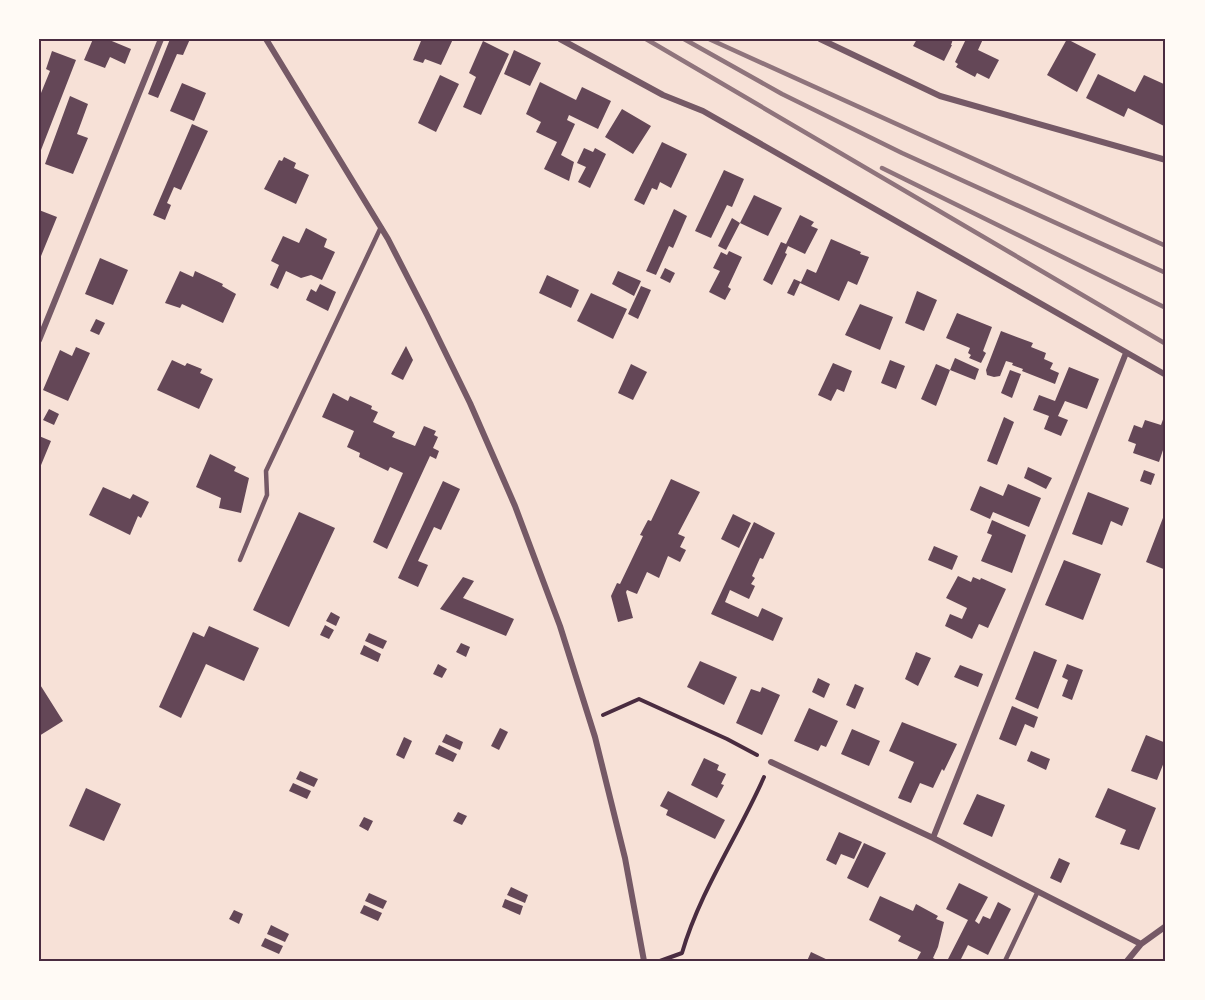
<svg xmlns="http://www.w3.org/2000/svg" width="1205" height="1000" viewBox="0 0 1205 1000" font-family="Karla,sans-serif">
<rect width="100%" height="100%" fill="#f7e1d7"/>
<path fill="#644757" d="M93,39H107L131,49L125,64L110,57L105,68L84,60Z
M170,39H190L183,55L177,54L158,98L148,94Z
M417,39H453L441,65L425,59L423,63L413,60L421,41Z
M917,39H953L951,45H952L944,61L913,46Z
M966,39H983L978,50L999,60L989,79L977,73L975,77L956,67L958,64L955,62Z
M1067,39L1096,54L1077,92L1047,75Z
M483,41L509,54L481,115L463,107L476,77L469,73Z
M514,50L541,63L530,86L504,74Z
M52,51L76,60L41,150H39V93H41L50,71L46,69Z
M1098,74L1135,92L1144,75L1166,85V127L1128,108L1124,117L1086,98Z
M440,75L459,84L436,132L418,123Z
M540,82L576,100L582,87L611,101L598,129L569,115L567,120L575,124L561,155L574,162L569,181L544,169L557,142L536,132L541,122L526,114Z
M182,83L206,93L194,121L170,111Z
M70,96L88,104L77,134L88,138L73,174L45,164Z
M622,109L651,126L633,154L605,137Z
M192,124L208,131L181,190L174,187L167,203L171,205L165,220L153,215Z
M662,142L687,154L671,188L660,182L657,190L652,188L644,205L634,200Z
M584,148L593,152L595,148L606,154L590,188L578,182L586,167L577,163Z
M284,157L296,163L294,168L309,175L296,204L264,189L279,160L282,161Z
M724,170L744,179L732,207L727,205L711,238L695,231Z
M754,195L782,208L768,236L740,223L726,250L718,246L732,218L740,223Z
M674,209L687,216L673,248L669,246L656,275L646,271Z
M39,210L57,217L39,261Z
M800,215L814,222L811,226L818,229L805,254L788,246L785,253L787,254L772,285L763,280L781,242L786,244Z
M306,228L327,239L324,247L335,252L322,280L311,275L301,278L286,271L278,289L270,285L279,265L271,261L283,236L299,243Z
M831,239L861,252L860,254L869,257L857,285L848,281L839,301L800,283L794,296L787,293L794,279L801,282L807,269L816,273Z
M729,251L742,257L728,287L731,289L725,300L709,292L720,271L713,268L721,252L727,255Z
M100,258L128,270L113,305L85,294Z
M665,268L675,273L670,283L660,278Z
M180,271L193,277L195,271L223,284L222,286L236,294L223,323L182,304L180,308L165,303Z
M618,271L641,281L634,296L612,284Z
M547,275L579,290L571,308L539,293Z
M320,284L336,292L328,311L306,300L311,289L316,292Z
M641,286L651,290L638,319L628,314Z
M917,291L937,300L924,331L905,323Z
M591,293L627,309L613,339L577,321Z
M860,304L893,317L880,350L845,335Z
M957,313L992,327L983,351L986,353L981,363L969,358L971,355L968,353L970,348L946,338Z
M96,319L105,323L99,335L90,331Z
M1001,331L1033,343L1031,347L1046,353L1044,359L1053,363L1050,369L1059,373L1055,384L1022,371L1023,369L1012,365L1013,363L1006,361L1000,376L994,377L987,375L986,370Z
M406,346L413,360L403,380L391,374Z
M76,347L90,353L68,401L43,390L60,350L72,356Z
M955,358L979,369L975,380L950,370L936,406L921,399L936,364L950,370Z
M172,360L185,366L187,363L202,369L200,373L213,379L199,409L157,390Z
M890,360L905,366L896,389L881,383Z
M833,363L852,371L844,392L837,389L831,401L818,395Z
M631,364L647,372L633,400L618,393Z
M1069,367L1099,379L1087,409L1065,401L1058,416L1068,420L1061,436L1044,429L1049,416L1033,410L1039,395L1055,401Z
M1010,370L1021,374L1012,398L1001,393Z
M333,393L348,401L350,396L372,406L371,409L378,412L373,422L395,432L392,437L415,446L424,426L436,431L434,435L438,437L433,448L439,451L436,459L430,456L387,549L373,542L403,473L390,467L388,471L359,457L360,453L347,447L354,431L322,417Z
M49,409L59,414L54,425L43,420Z
M1166,411V445L1165,444L1159,462L1133,453L1136,444L1128,441L1134,425L1142,428L1145,420L1161,425Z
M1004,417L1014,422L997,465L987,461Z
M39,436L51,441L39,470Z
M210,454L236,467L234,471L249,478L241,513L219,508L221,498L196,487Z
M1028,467L1052,478L1046,489L1024,478Z
M1144,470L1155,474L1151,485L1140,481Z
M671,479L700,492L678,534L685,537L680,547L686,550L680,562L668,556L659,578L647,572L637,594L627,590L626,592L633,618L618,622L611,596L617,583L620,584L643,536L640,535L648,520L651,521Z
M443,481L460,489L441,530L434,527L418,561L428,565L418,587L398,578Z
M1008,484L1041,498L1029,527L993,512L990,519L970,510L980,486L1003,496Z
M103,487L130,499L133,494L149,502L141,518L138,516L130,535L89,515Z
M1088,492L1129,508L1122,526L1111,521L1102,545L1072,534Z
M1166,510V570L1146,562Z
M299,512L335,528L289,627L253,610Z
M733,514L751,523L739,548L721,539Z
M992,520L1026,535L1012,573L981,561L992,535L987,533Z
M754,522L775,533L763,559L760,558L752,576L755,578L751,584L755,586L749,599L730,590L725,602L758,617L762,608L783,618L773,641L711,614Z
M934,546L958,556L952,570L928,560Z
M1064,560L1101,574L1083,620L1045,605Z
M958,576L971,582L973,577L980,580L981,578L1006,589L988,628L979,624L972,639L945,626L950,614L962,619L967,608L946,598Z
M463,577L474,581L463,598L514,619L506,636L440,609Z
M331,612L340,617L336,626L326,621Z
M325,625L334,630L329,639L320,635Z
M209,626L259,648L244,681L206,664L181,718L159,707L193,632L204,637Z
M369,633L387,641L383,649L365,641Z
M461,643L470,647L466,657L456,652Z
M364,645L381,654L378,662L360,654Z
M1034,651L1057,660L1038,709L1015,699Z
M916,652L931,658L918,686L905,679Z
M700,661L737,677L724,705L687,687Z
M438,664L447,669L442,678L433,674Z
M1067,664L1083,670L1072,700L1062,696L1068,680L1062,677Z
M960,665L983,674L978,687L954,677Z
M818,678L830,684L824,698L812,692Z
M39,683L63,721L39,736Z
M855,684L864,688L855,709L846,705Z
M762,687L780,695L762,735L736,723L751,689L760,692Z
M1012,706L1038,717L1034,728L1025,724L1016,746L999,739Z
M809,708L838,721L826,747L821,745L818,751L794,741Z
M902,722L957,744L944,771L942,769L933,788L920,783L911,803L898,798L914,762L889,751Z
M500,728L508,732L499,750L491,746Z
M852,729L880,741L869,766L841,754Z
M446,734L463,742L460,750L442,742Z
M1146,735L1166,743V757L1157,780L1131,771Z
M404,737L412,741L404,759L396,755Z
M439,745L457,754L453,762L435,754Z
M1031,751L1050,759L1046,770L1027,761Z
M704,758L719,765L717,770L726,774L721,784L724,785L717,798L691,785Z
M300,771L318,779L314,787L296,779Z
M293,783L311,791L307,799L289,791Z
M86,788L121,804L104,841L69,826Z
M1108,788L1156,808L1139,850L1120,844L1126,830L1095,817Z
M668,791L725,820L715,839L666,815L668,810L660,806Z
M977,794L1005,805L992,837L963,824Z
M458,812L467,816L462,825L453,821Z
M364,817L373,821L368,831L359,826Z
M839,832L862,842L854,859L841,854L836,865L826,860Z
M864,843L886,853L868,888L847,878Z
M1059,858L1070,863L1061,883L1050,878Z
M959,883L988,897L975,921L979,924L983,916L990,919L998,902L1011,909L988,955L968,945L960,961H947L968,920L946,909Z
M511,887L528,895L525,903L507,895Z
M369,893L387,901L383,909L365,901Z
M880,896L913,911L916,904L938,916L936,919L944,922L938,947L933,958L939,961H916L921,952L898,941L901,936L869,920Z
M505,899L523,906L520,915L502,907Z
M364,905L382,913L378,921L360,913Z
M234,910L243,914L239,924L229,919Z
M271,925L289,934L285,942L267,934Z
M265,938L283,946L279,954L261,946Z
M811,952L830,961H807Z"/>
<g fill="none" stroke-linecap="round" stroke-linejoin="round">
<path stroke="#4a2c40" stroke-width="4" d="M603,715L639,699L727,739L757,755
M660,961L682,953C700,891 738,836 764,777"/>
<path stroke="#755966" stroke-width="4.5" d="M240,560L267,495L266,471L381,227
M1005,961L1038,891"/>
<path stroke="#755966" stroke-width="6" d="M266,39L388,239L427,315L470,403L515,506L560,626L595,737L625,858L644,961
M560,39L663,95L703,111L1166,375
M820,39L940,96L1166,160
M39,340L161,39
M771,762L933,838L1141,944
M933,838L1126,353
M1127,961L1141,944L1166,926"/>
<path stroke="#8f747c" stroke-width="4.5" d="M646,39L1166,344
M684,39L782,94L902,153L1166,273
M709,39L1166,246
M882,168L1166,308"/>
</g>
<rect width="1205" height="1000" fill="none" stroke="#fffaf5" stroke-width="81"/>
<rect x="40" y="40" width="1124" height="920" fill="none" stroke="#4a2c40" stroke-width="2"/>
</svg>
